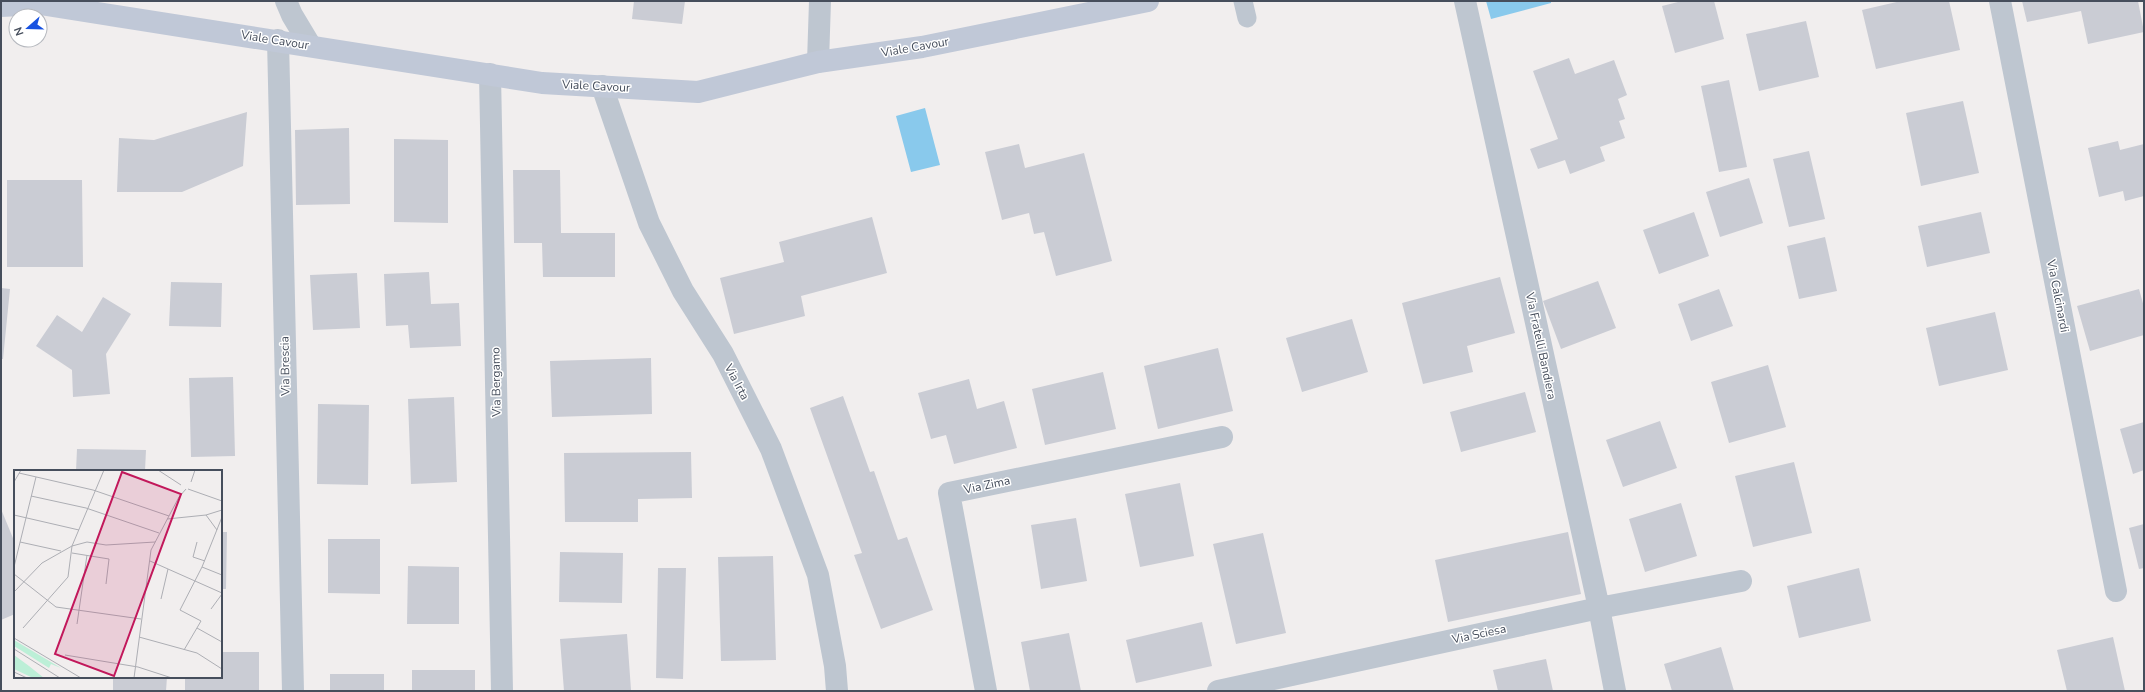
<svg xmlns="http://www.w3.org/2000/svg" width="2145" height="692" viewBox="0 0 2145 692" font-family="'Nunito Sans',sans-serif">
<rect width="100%" height="100%" fill="#f1eeee"/>
<path fill="#89c9ec" d="M1486,1H1551V3L1491,19Z
M925,108L940,165L911,172L896,116Z"/>
<path fill="#caccd4" d="M634,1H685L682,24L632,19Z
M1682,1H1714L1724,39L1675,53L1662,6Z
M1901,1H1949L1960,50L1876,69L1862,10Z
M2022,1H2138L2144,32L2088,44L2081,11L2027,22Z
M1806,21L1819,77L1759,91L1746,34Z
M1569,58L1575,74L1614,60L1627,95L1618,99L1625,119L1619,121L1625,138L1600,147L1605,161L1570,174L1565,160L1538,169L1530,149L1558,139L1533,71Z
M1729,80L1747,167L1719,172L1701,86Z
M1963,101L1979,173L1921,186L1906,113Z
M247,112L243,166L182,192H117L119,138L154,140Z
M349,128L350,204L296,205L295,130Z
M394,139L448,140V223L394,222Z
M2118,141L2120,150L2144,144V196L2125,201L2123,191L2099,197L2088,148Z
M1019,144L1025,168L1084,153L1112,261L1056,276L1044,232L1034,234L1029,213L1002,220L985,152Z
M1809,151L1825,219L1789,227L1773,159Z
M513,170H560L561,233H615V277H543L542,243H514Z
M1749,178L1763,223L1720,237L1706,192Z
M7,180H82L83,267H7Z
M1694,212L1709,256L1659,274L1643,230Z
M1981,212L1990,253L1927,267L1918,226Z
M872,217L887,273L801,296L805,316L734,334L720,278L784,262L779,242Z
M1825,237L1837,291L1799,299L1787,246Z
M429,272L431,304L459,303L461,346L410,348L408,325L386,326L384,274Z
M357,273L360,328L313,330L310,275Z
M1500,277L1515,333L1467,346L1473,372L1423,384L1402,303Z
M1598,281L1616,328L1561,349L1543,301Z
M171,282L222,283L221,327L169,326Z
M1,288L10,289L3,359H1Z
M1719,289L1733,326L1691,341L1678,304Z
M2139,289L2144,307V335L2090,351L2077,306Z
M103,297L131,314L106,354L110,394L73,397L72,370L36,346L57,315L82,332Z
M1995,312L2008,370L1939,386L1926,328Z
M1352,319L1368,372L1302,392L1286,338Z
M1218,348L1233,411L1158,429L1144,366Z
M651,358L652,414L552,417L550,361Z
M1768,365L1786,427L1729,443L1711,382Z
M1103,372L1116,429L1045,445L1032,389Z
M233,377L235,456L191,457L189,378Z
M969,379L977,409L1004,401L1017,448L954,464L946,435L931,439L918,393Z
M1525,392L1536,432L1461,452L1450,412Z
M843,396L870,472L874,471L898,540L907,537L933,610L881,629L854,555L862,553L810,408Z
M454,397L457,482L411,484L408,399Z
M318,404L369,405L368,485L317,484Z
M1660,421L1677,468L1623,487L1606,440Z
M2144,422V470L2133,474L2120,429Z
M77,449L146,450L145,471H76Z
M691,452L692,498L638,499V522H565L564,453Z
M1794,462L1812,533L1753,547L1735,476Z
M1180,483L1194,556L1140,567L1125,494Z
M1681,503L1697,556L1645,572L1629,519Z
M1,509L15,543V614L1,620Z
M1076,518L1087,581L1041,589L1031,525Z
M2144,524V568L2139,569L2129,528Z
M221,532H227L226,589H221Z
M1568,532L1581,594L1448,622L1435,560Z
M1263,533L1286,633L1236,644L1213,544Z
M328,539H380V594L328,593Z
M560,552L623,553L622,603L559,602Z
M773,556L776,660L721,661L718,557Z
M408,566L459,567V624H407Z
M658,568H686L683,679L656,678Z
M1859,568L1871,621L1799,638L1787,586Z
M1202,622L1212,666L1136,683L1126,640Z
M1069,633L1081,691H1030L1021,642Z
M627,634L631,690L564,691L560,639Z
M2113,637L2125,691H2067L2057,650Z
M1721,647L1734,691H1672L1664,664Z
M221,652H259V691H185V677H221Z
M1546,659L1553,691H1498L1493,670Z
M412,670H475V691H412Z
M330,674H384V691H330Z
M113,677H167L166,691H113Z"/>
<g fill="none" stroke-linecap="round" stroke-linejoin="round">
<path stroke="#bec6d0" stroke-width="19" d="M1243,1L1247,18"/>
<path stroke="#bec6d0" stroke-width="22" d="M286,1L292,15L310,45
M1465,1L1599,608L1615,691
M2000,1L2116,591
M278,40L293,691
M818,62L820,1
M490,74L502,691
M602,86L649,223L683,291L723,354L771,449L818,575L835,666L837,691
M986,691L949,493L1222,437
M1218,691L1599,608L1741,581"/>
<path stroke="#c0c8d7" stroke-width="22" d="M32,1L40,4L542,83L698,92L818,62L922,47L1148,1
M1,6L40,4"/>
</g>
<g text-anchor="middle" stroke-width="3" stroke-linejoin="round" paint-order="stroke">
<g font-size="12" fill="#464e5c" stroke="#fff">
<text transform="translate(275 40) rotate(9)" y="4">Viale Cavour</text>
<text transform="translate(915 47) rotate(-10)" y="4">Viale Cavour</text>
<text transform="translate(596 86) rotate(3)" y="4">Viale Cavour</text>
<text transform="translate(2058 296) rotate(79)" y="4">Via Calcinardi</text>
<text transform="translate(1541 346) rotate(78)" y="4">Via Fratelli Bandiera</text>
<text transform="translate(285 366) rotate(-91)" y="4">Via Brescia</text>
<text transform="translate(496 382) rotate(-91)" y="4">Via Bergamo</text>
<text transform="translate(737 382) rotate(62)" y="4">Via Irta</text>
<text transform="translate(987 485) rotate(-12)" y="4">Via Zima</text>
<text transform="translate(1479 634) rotate(-12)" y="4">Via Sciesa</text>
</g>
</g>
<g transform="translate(14 470)">
<rect width="208" height="208" fill="#f1eeee"/>
<path d="M0,170L47,198L37,194L35,198L0,176ZM0,185L15,196L30,208H19L0,199Z" fill="#bcefd7"/>
<path fill="none" stroke="#adaeb4" stroke-width="1" d="M144,0L167,15M5,3L79,20L155,46M0,12L7,0M177,12L181,0M174,19L208,31M17,26L72,38L145,63M0,45L65,60M192,45L203,60M153,49L192,45L208,40M6,72L47,81M183,72L179,87L191,91M58,83L95,89L92,114M136,91L208,123M0,97L22,7M188,97L208,105M0,104L42,137L127,149M0,122L28,93L58,76L73,72L92,75L141,72M147,129L154,99M197,139L208,124M63,154L73,85M9,158L54,107L58,76L90,0M183,158L208,172M125,167L183,183L208,199M0,168L67,208M0,179L46,208M170,180L187,151L166,140L188,97L208,47M51,185L124,197L158,208M0,202L13,208M120,208L137,80L165,27L172,19"/>
<path fill="#c2185b" fill-opacity="0.15" stroke="#c2185b" stroke-width="2" d="M108,2L167,24L100,206L41,184Z"/>
<rect width="208" height="208" fill="none" stroke="#464e5c" stroke-width="2"/>
</g>
<rect width="2145" height="692" fill="none" stroke="#464e5c" stroke-width="4"/>
<g transform="translate(28 28) rotate(250)"><circle r="19" fill="#ffffff" stroke="#b5b8be"/>
<path d="M0-3L7 15L0 10L-7 15Z" fill="#1852e1"/>
<text y="-6" font-size="11" font-weight="bold" text-anchor="middle" fill="#464e5c">N</text>
</g>
</svg>
